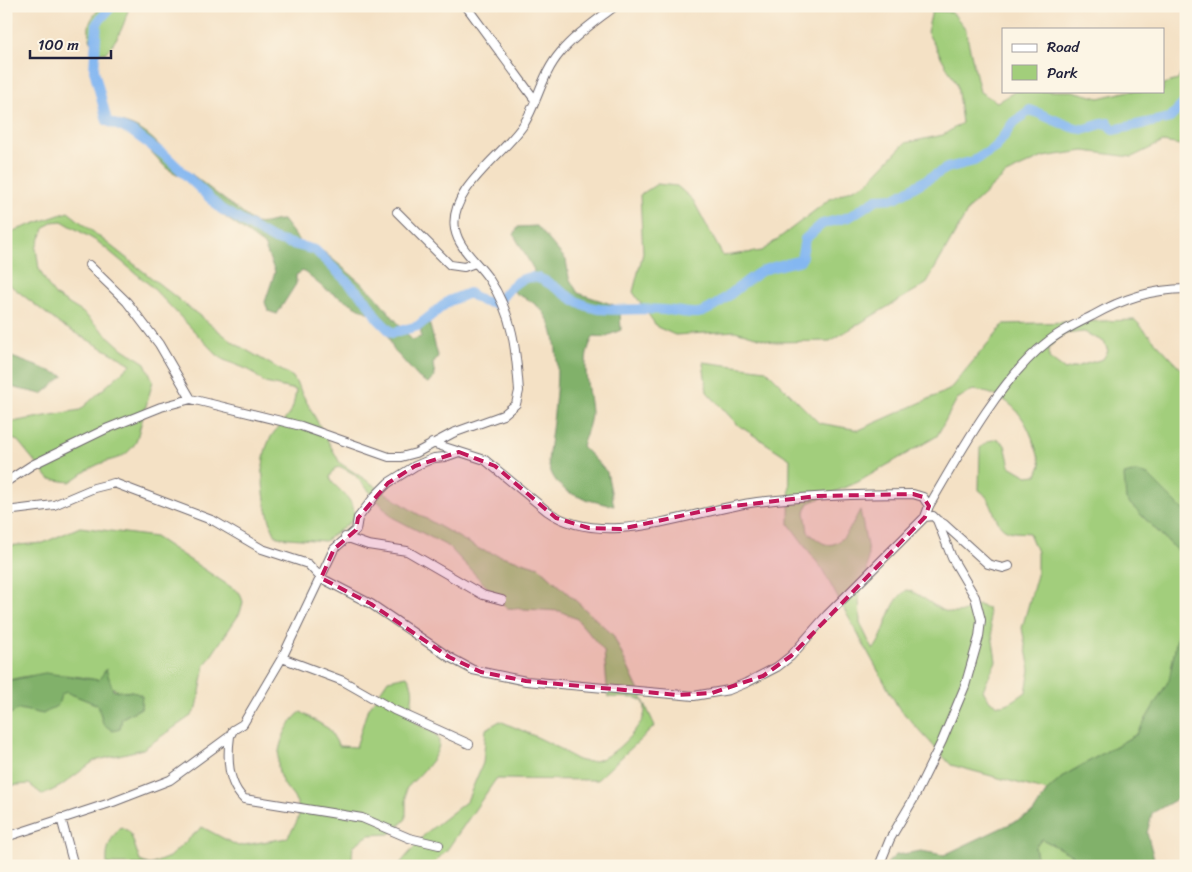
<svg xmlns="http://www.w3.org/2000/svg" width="1192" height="872" viewBox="0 0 1192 872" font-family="Sriracha,sans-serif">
<rect width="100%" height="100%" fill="#fcf5e5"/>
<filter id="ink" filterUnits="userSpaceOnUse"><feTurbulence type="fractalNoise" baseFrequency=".02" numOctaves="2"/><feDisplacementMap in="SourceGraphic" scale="10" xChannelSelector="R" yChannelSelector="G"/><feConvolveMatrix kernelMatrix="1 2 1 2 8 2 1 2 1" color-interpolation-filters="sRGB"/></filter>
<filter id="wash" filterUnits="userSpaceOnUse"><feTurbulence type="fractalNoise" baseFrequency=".0096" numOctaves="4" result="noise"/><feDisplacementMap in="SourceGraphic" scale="20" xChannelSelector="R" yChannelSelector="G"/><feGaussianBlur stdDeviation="1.12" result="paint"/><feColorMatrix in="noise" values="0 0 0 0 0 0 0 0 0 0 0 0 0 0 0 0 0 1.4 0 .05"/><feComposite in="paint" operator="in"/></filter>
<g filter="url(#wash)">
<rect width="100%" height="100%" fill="#f4e1c5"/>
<path fill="#a2ce7b" stroke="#62785b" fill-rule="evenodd" d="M102,6H129C125,24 118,40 105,53L94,51C87,29 85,24 102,6Z
M932,11L952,12L965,28L980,92L997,102L1016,91H1073L1099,98L1129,91H1163V84L1178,80L1186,62V146L1163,142L1132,157L1084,151L1043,157L1006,174L970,207L926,284L830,341L773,342L735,331L675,335L657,327L633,292L643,253L640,195L657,184L677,186L693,200L723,256L762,251L830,199L867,183L905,143L943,135L962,123L957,85L927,32Z
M68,212L234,343L293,377L340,463L416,513L481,550L539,567L613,635L655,726L597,780L496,779L447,850L431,866H398L426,833L467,801L483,763L486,729L500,721C518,729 536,736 553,745C561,749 568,755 576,759C597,769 619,749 632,734C640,723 649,715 643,701L637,698L608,697L604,651L577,619L560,611L507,608L449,547L392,517L354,474L341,467L335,468L330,477L332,482C341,492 359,504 353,520L325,541L277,537C264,515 257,464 269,441C274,429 286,421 292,409C294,404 295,396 296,390L265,383L249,370L224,360L216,354L150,285L98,242L62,221L51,222L44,229L36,248L39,269L49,287L56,296L82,312L119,346L145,363L153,381L136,442C124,461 115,457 97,465C87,469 79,477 70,482L49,479L18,441L6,437V423L80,410L131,364L61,325L6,282V244L13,231Z
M1135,320L1186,374V513L1148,475L1126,500L1181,554L1186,570V590L1170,680L1137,734L1065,775L1047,791L951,765L898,707L822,569L789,524L790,459L738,425L707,392L703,362L766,370L819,423L859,430L949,390L1004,324ZM1084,332L1104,342L1108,351L1103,359L1065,370L1049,358V347L1064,334ZM973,390C1019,395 1030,427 1041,465L1037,475L1027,476L1010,466L1005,445L998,439L988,441L980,448L979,490C996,501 992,526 1009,531C1015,533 1023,532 1029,533L1037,552V575L1022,628L1030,670L1026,692C1009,704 995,715 983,690L996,661L988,608L978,605C971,608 963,613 956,613C939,614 923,594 907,590C887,603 888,632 873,650L860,623L859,593L867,577L868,551L860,510C853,522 843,549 825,544C819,542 813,536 808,532L805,512L809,503L858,482L937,436L957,399Z
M80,527L155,537L240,593L243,602L240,613L205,665L197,708L191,716L143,749L94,761L61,786L43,795L29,784L6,786V716L19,709L66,692L99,705L103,724L122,718L141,708L132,691C114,695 111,682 96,680C65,673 37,672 6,681V546L43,543Z
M407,676C419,693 407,703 413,717C417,728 426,726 434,733C452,748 416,777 406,789V819L390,834L369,835L353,846L352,857L358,866L107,864C106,849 110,838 121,827L130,832L140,861L150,865L169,857L202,827L238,846L287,838C291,831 299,821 299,813C300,799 286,791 281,779C272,758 284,724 301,712L329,729L339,746L356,747L367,711L388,680Z
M1042,839L1074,856L1081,866H1038L1035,847Z"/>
<path fill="#81b16b" stroke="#526a53" d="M120,122C146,128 155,142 173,159C199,181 228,202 255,223C265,225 272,220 283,220L300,242L324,252L373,293L412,340L421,337V327L429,322L438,356L433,364L435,377L428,383L419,378L393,349L383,321L325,289L303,271L296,275V284L277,314L268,311L265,302L275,272L264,245L217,211L191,182L166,168L140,139L112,127Z
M537,226L566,260L569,278L578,293L614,305L620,313L621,330L604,337L594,336C579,360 589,386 591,412C591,423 585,436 582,446L607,472L614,506C585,499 554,496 548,461C552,423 567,349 546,316C539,304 527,299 515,293L512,284L531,279L534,270L514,235L518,227Z
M6,355L64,376L42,394L6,386Z
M1137,472L1148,475L1186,513V570L1181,554L1126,500L1124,475Z
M1186,590V794L1152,813L1147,833L1156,866H1081L1074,856L1042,839L1035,847L1038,866H884L896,855L921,851L944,855L1033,813L1047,791L1065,775L1137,734L1169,680Z
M106,669L113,690L126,692L132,691L142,696L141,708L122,718L120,729L113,731L103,724L98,705L66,692L61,695L58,705L43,714L19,709L6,716V681L45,673L99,680Z"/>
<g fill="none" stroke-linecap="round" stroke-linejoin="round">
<path stroke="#84b7f1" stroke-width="10" d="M112,6L97,23L94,70L107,121L131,131L167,157L221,209L273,239L315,250L366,300L377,318L392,333L418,326L449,301L469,293L482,301L497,304C538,244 554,303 599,309C618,311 643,308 664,310C674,310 687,314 698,313C716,311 747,277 764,270C776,265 789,264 801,260L805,239L822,224L849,217L877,199L895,198L947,168L974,161L996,147L1013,123L1030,110C1043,114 1074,131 1085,129C1094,127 1097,124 1108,123L1113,130L1170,118L1186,101"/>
</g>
</g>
<g filter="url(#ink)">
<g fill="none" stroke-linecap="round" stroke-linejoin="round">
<g stroke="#6c656b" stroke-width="10">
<path id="minor" d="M466,6L535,100
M397,212L450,265L464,267L475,263
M89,265L127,302L159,344L191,399
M432,443L485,460L547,511C604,551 693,510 757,502C809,496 861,494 913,494L923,497L929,506
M6,482L32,465L106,429L161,407L191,399L301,426L389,457H401L416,453L453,433L503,415L516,404L519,391C516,349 513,315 489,279C478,262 459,250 455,229C448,189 505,154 524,124C538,101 542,74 560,53C575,35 596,21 615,6
M6,511L54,505L94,488L114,483L214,521L262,549L308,564L321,578L371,604L449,657L473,670L526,681L694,696L729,690L746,683L777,667L791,656L827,615L925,517L929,506C958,456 1000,379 1046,343C1060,331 1076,324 1092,316C1120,300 1153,289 1186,289
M937,520L944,524L988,564L1003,568L1009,566
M345,537L368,545L407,551L483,595L502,600
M282,658L343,681L394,710L469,744
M230,736C227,758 227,783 244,799L362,818L409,838L439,845
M61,818L74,866
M6,837L113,802L170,780L230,736L233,730L243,724L282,658L334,549L356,530L358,518L375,496L388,483L415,466L434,458L445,457L459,452
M879,866L890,839L913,800L942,741L965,686L979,637L981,620L975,597L952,558L937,520L933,516L925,517"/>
</g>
<use href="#minor" stroke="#fff" stroke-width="8"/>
</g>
</g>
<path fill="#c2185b" fill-opacity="0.2" stroke="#c2185b" stroke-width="4" stroke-dasharray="10 6" stroke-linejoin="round" d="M459,452L495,466L556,518L589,528L621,529L717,508L817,496L913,494L923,497L929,506L925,517L791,656L763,676L712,693L678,695L526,681L481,672L449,657L371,604L321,578L334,549L356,530L358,518L388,483L415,466Z"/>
<rect width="1192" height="872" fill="none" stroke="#fcf5e5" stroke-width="25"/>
<rect x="1002" y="28" width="162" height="65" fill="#fcf5e5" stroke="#a5a1a1"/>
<rect x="1012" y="44" width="25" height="8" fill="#ffffff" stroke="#a5a1a1"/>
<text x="1047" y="52" font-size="15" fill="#22223b">Road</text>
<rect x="1012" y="65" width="25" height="15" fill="#a2ce7b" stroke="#a5a1a1"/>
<text x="1047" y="78" font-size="15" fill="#22223b">Park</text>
<path d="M30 50v8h81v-8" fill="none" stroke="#22223b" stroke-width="2.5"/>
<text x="38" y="50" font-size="15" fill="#22223b" stroke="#fcf5e5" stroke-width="4" paint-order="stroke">100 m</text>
</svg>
